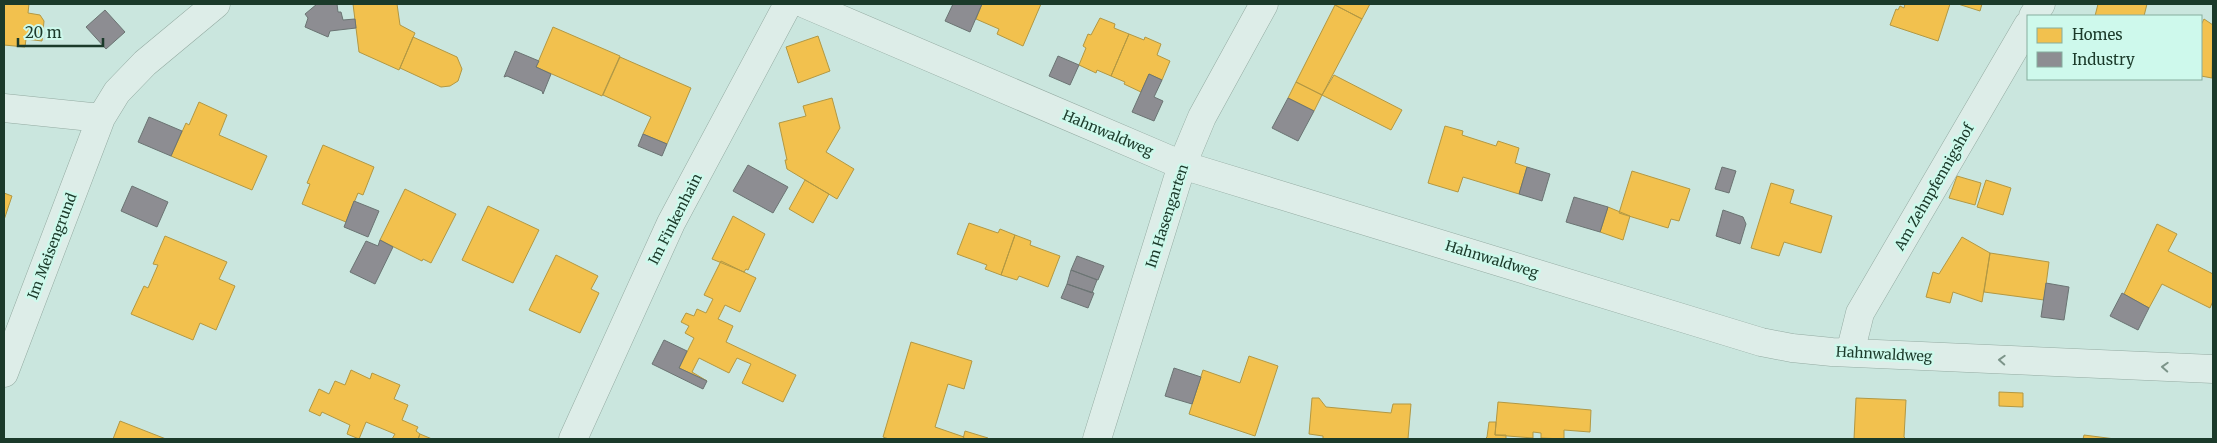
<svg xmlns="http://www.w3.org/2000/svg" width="2217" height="443" viewBox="0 0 2217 443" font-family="Merriweather,serif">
<rect width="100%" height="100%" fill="#cae6de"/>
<path fill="#f2c14e" stroke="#b29843" d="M4,4H29L28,13L40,15L44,21L42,41L26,39L25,47L4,45Z
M353,4H397L400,25L415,33L399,70L359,52Z
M982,4H1041L1023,46L997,34L999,29L976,19Z
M1336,4H1370L1362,19L1335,5Z
M1905,4H1950L1938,41L1890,25L1896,9L1898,10L1900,6L1904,8Z
M1958,4H1982L1980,11Z
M2098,4H2147L2144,16H2095Z
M1335,5L1362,19L1322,95L1296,82Z
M1100,18L1115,24L1114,28L1129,34L1111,76L1097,70L1096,73L1079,65L1086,48L1083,46L1088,34L1091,35Z
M2204,19L2213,25L2212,78L2201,76V25Z
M553,27L620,56L602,96L536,67Z
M1129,34L1144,40L1145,37L1161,44L1157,55L1170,61L1162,80L1149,74L1141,92L1124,84L1125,82L1111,76Z
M818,36L830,71L798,83L786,47Z
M413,37L457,57L462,69L458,81L450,86L441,87L400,68Z
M620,57L691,88L667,144L643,134L651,117L603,95Z
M1334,75L1402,110L1391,130L1322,95Z
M1296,82L1322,95L1314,111L1288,98Z
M832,98L840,128L826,152L854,169L837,199L787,169L785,160H787L779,123L806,116L803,106Z
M199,102L227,115L219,135L267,156L252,190L171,156L186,123L189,125Z
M1445,126L1463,131L1462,135L1496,146L1498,141L1519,148L1515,163L1527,167L1519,194L1463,177L1458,192L1428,183Z
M323,145L374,167L363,195L358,193L346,222L302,204L310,184L307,183Z
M1632,171L1690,189L1679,221L1671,219L1668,228L1619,213Z
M1957,176L1981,183L1975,205L1949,198Z
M805,180L829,194L813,223L789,209Z
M1986,180L2011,188L2003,215L1977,207Z
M1771,183L1794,190L1790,203L1832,216L1821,253L1784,242L1779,256L1751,248Z
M405,189L456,214L431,263L423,259L422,261L380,240Z
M4,193L12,196L4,220Z
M488,206L539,230L513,283L462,260Z
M1608,207L1630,216L1623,240L1600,232Z
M733,216L765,234L748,270L746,269L744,272L712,259Z
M969,223L998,233L1000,229L1015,235L1001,275L985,269L987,265L957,254Z
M2157,224L2177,234L2168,251L2213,274V301L2210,308L2162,284L2149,308L2124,294Z
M1015,235L1031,241L1030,245L1060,256L1048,287L1019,276L1017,280L1001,275Z
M165,236L227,262L219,279L235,286L216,330L200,323L193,340L131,314L144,286L148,288L158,265L153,264Z
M1962,237L1990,253L1982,302L1953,292L1950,303L1926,297L1933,272L1939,274Z
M1990,253L2049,262L2044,300L1984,292Z
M556,255L598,276L591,289L599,293L580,333L529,310Z
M721,261L756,278L740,312L725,305L718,319L733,326L726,342L796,375L783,402L742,383L751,364L737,358L729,373L699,358L692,372L707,381L679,368L694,338L685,333L689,326L681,322L686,313L694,316L697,309L706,313L713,299L704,295Z
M911,342L972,361L964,389L948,384L935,427L964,437L963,439H889L883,437Z
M1249,356L1278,366L1255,436L1189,414L1203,370L1240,383Z
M351,370L370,379L372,373L400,385L394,399L408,405L402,420L418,427L416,431L420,434L418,439H392L395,434L366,422L359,439L347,434L350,425L322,412L320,416L309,411L319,389L329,394L335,381L345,385Z
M1999,392L2023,393V407L1999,406Z
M1312,398H1319L1326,407L1391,413L1393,404H1411L1408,439H1323V436L1309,434Z
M1856,398L1906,400L1904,437L1906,439H1854Z
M1498,402L1591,410L1590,432L1564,430V439L1541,438V433L1533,432V438L1495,435Z
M120,421L166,439H113Z
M1489,422H1496L1495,435H1506V439H1485L1487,437Z
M965,431L988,438V439H963Z
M420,434L432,439H418Z
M2084,435L2115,439H2083Z"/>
<path fill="#8d8d92" stroke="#6b7473" d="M317,4H337L338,12H341L343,20L355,19L356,28L330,31L328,37L305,27L308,18L305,14Z
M953,4H982L970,32L945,21Z
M105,10L125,32L106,49L86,27Z
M515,51L539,61L536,67L551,74L543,94L542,91L507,76L504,77Z
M1058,56L1079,65L1070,85L1049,76Z
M1149,74L1162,80L1154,97L1163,101L1154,121L1132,112Z
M1288,98L1314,111L1298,141L1272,128Z
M149,117L182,131L171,156L138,142Z
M643,134L667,144L662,156L638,146Z
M748,165L788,187L773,213L733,191Z
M1527,167L1550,174L1542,201L1519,194Z
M1722,167L1736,171L1729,193L1715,189Z
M132,186L168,202L157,227L121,211Z
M1574,197L1608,207L1600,232L1566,222Z
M354,201L379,211L368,237L344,227Z
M1723,210L1743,217L1746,224L1740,244L1716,236Z
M380,240L393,247L375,284L350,272L366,241L378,246Z
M1077,256L1104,266L1098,280L1071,270Z
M1071,270L1097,280L1092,293L1067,284Z
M2046,283L2069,287L2064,320L2041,317Z
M1067,284L1094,293L1088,308L1061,298Z
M2122,293L2149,308L2138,330L2110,316Z
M664,340L687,351L679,368L707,381L703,389L652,364Z
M1174,368L1201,377L1192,404L1165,396Z"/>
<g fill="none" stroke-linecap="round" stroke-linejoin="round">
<g stroke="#94aba2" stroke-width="29">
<path id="minor" d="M805,4L1182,165L1761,342L1792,348L1832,352L2213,369
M2033,16L2041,4
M4,108L101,118
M1850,353L1860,313L2028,25
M4,373L101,118L117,92L145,63L216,4
M573,439L671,223L788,4
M1097,439L1182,165L1202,117L1264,4"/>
</g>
<use href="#minor" stroke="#ddede8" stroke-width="28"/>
</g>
<defs><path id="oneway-chevron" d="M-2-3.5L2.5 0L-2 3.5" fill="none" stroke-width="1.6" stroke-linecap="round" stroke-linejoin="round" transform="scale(1.25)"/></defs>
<g stroke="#7c9489">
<use href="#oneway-chevron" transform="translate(2002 360) rotate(-177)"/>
<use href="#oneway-chevron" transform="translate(2165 367) rotate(-177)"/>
</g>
<g text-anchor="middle" stroke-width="5" stroke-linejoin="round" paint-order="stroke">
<g font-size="14" fill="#1b3a2a" stroke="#cef9ec">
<text transform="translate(1108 133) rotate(23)" y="5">Hahnwaldweg</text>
<text transform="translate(1934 187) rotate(-60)" y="5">Am Zehnpfennigshof</text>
<text transform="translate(1167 216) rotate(-72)" y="5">Im Hasengarten</text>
<text transform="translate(675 219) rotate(-63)" y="5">Im Finkenhain</text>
<text transform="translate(52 246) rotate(-69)" y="5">Im Meisengrund</text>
<text transform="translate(1492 259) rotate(17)" y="5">Hahnwaldweg</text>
<text transform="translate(1884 354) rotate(3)" y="5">Hahnwaldweg</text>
</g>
</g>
<rect width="2217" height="443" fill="none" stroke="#1b3a2a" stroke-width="10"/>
<rect x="2027" y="15" width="175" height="65" fill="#cef9ec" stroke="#86ad9e"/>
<rect x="2037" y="28" width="25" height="15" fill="#f2c14e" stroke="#86ad9e"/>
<text x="2072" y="40" font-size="15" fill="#1b3a2a">Homes</text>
<rect x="2037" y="52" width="25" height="15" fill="#8d8d92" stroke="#86ad9e"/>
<text x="2072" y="65" font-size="15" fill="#1b3a2a">Industry</text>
<path d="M18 38v8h85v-8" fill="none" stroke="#1b3a2a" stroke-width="2.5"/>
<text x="25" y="38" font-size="15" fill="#1b3a2a" stroke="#cef9ec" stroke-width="4" paint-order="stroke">20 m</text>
</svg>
